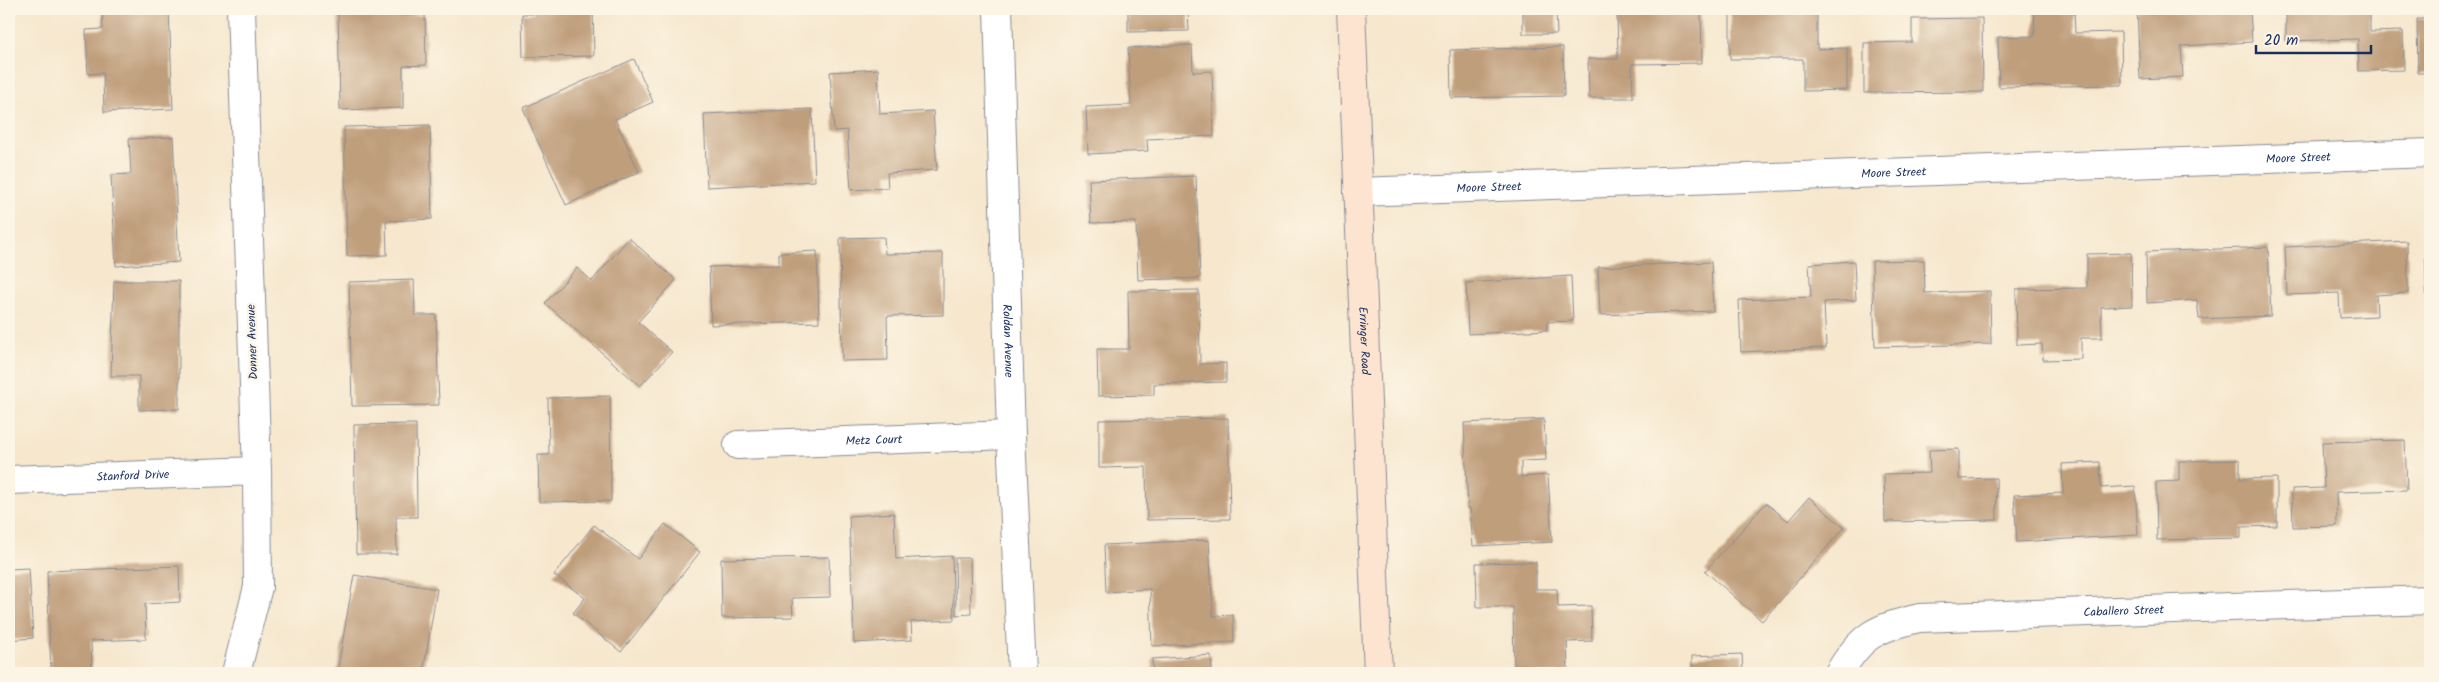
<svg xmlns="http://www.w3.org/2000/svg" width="2439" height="682" viewBox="0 0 2439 682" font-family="Kalam,sans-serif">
<rect width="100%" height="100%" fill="#fcf5e5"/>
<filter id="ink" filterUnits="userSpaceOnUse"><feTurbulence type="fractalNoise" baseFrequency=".02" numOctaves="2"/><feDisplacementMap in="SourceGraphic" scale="10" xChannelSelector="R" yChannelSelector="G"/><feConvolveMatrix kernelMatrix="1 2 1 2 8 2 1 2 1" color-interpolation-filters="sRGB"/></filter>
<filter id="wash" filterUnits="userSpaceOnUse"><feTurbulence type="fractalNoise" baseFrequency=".0096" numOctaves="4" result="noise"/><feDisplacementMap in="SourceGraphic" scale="20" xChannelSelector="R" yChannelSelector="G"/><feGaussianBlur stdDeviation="1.12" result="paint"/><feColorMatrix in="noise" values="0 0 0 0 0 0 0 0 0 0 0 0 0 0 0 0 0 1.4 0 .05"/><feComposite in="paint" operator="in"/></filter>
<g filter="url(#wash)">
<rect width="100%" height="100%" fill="#f6e7cd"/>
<g id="blocks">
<path fill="#bf9e7b" d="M102,9H169L173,109L104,112L103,73L88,74L86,30L103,29Z
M338,9H378V16L425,15L426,65L403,66V108L340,110Z
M533,9H593L594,56L523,57L522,14H533Z
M1128,9H1188L1189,31L1128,32Z
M1523,9H1556L1557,34H1523Z
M1730,9H1817V49L1847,48V90L1803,91V59H1730Z
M2034,9H2074L2075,33L2121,32L2122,85L1999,87L1998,37L2035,36Z
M2137,9H2250L2252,42L2181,46L2183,77L2140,79Z
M2286,9H2370V32L2403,31L2404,70L2359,71L2358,39L2286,41Z
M1701,11L1702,63L1632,64L1633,98H1589L1588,59H1618L1617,12Z
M1982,18L1983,92L1864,93V43L1912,42V19Z
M2417,19H2430V73H2418Z
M1192,45L1193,72L1212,71L1214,136L1147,139L1148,151L1088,154L1086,107L1131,105L1128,48Z
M1563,47L1564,96L1451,98L1450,50Z
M634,59L653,102L615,119L639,172L566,205L523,108Z
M878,69L880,114L933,111L937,170L887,173L888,188L851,190L847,130L834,131L830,72Z
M812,109L815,181L707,187L704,114Z
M430,125L432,219L386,221L387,255L347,256L344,127Z
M173,137L179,262L116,266L111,175L131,174L129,139Z
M1196,176L1200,278L1138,280L1136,222L1091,223L1089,180Z
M884,237L885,254L943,253V315L887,316L888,360L842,361L840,238Z
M629,238L676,280L638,322L672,352L640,386L545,303L577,268L592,281Z
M2407,241L2408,293L2376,295L2377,316L2340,318L2339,293L2287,295L2285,247Z
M2425,241H2430V316H2427Z
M2268,247L2271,316L2199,319L2197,300L2147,303L2146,252Z
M817,251L819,322L711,325L709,267L779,265V253Z
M2131,253L2132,306L2101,307L2102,338H2081V359L2043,360L2042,344L2017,345L2016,289L2087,288V254Z
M1924,260L1925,293L1990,291L1991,344L1875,347L1872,261Z
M1854,261L1856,300L1824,302L1826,348L1741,352L1739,300L1811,297L1809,264Z
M1711,262L1713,311L1600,315L1598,267Z
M1571,276L1573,321L1547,322V330L1468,334L1466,283Z
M414,280L415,315H436L439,405L352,406L349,282Z
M114,281H179V409L139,410V376H111Z
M1199,290L1200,364L1226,363V382L1154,384V395L1098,396L1097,349H1129L1128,291Z
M610,396L611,501L539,502L538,455H549L548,398Z
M1228,418L1230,519L1147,520L1146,467L1099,468V420Z
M1544,419L1546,460L1521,461V477L1548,475L1552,542L1473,546L1470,508H1468L1464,423Z
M416,424L417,517H396L397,554H356L354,425Z
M2405,440L2407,490L2336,492L2337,526L2293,527L2292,489L2324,488L2322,442Z
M1959,449V479L1996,478L1997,520L1885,522L1884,474L1930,473L1929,450Z
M2240,460V479L2277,478V526L2241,527V538L2157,540L2156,482L2179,481V461Z
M2100,462L2101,488L2135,486L2138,535L2017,542L2014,495L2063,493L2062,464Z
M1809,497L1844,528L1762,621L1705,571L1766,503L1788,521Z
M894,513L896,559L952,556L954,620L911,622L912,640L854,643L849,516Z
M665,524L700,552L621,652L573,613L585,598L554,575L594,525L638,559Z
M1209,540L1213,616L1233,615L1234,642L1152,646L1150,589L1106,592L1104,545Z
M829,557L830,597L792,598L793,617L722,618L721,559Z
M955,558H970L971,614L956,615Z
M1536,562V589H1557L1558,607L1591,606L1592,641L1567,642L1568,673H1514L1513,607H1477L1476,563Z
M179,566L180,602L145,604L146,639L91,641L92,673H51L47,571Z
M29,568L33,638L9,640V569Z
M354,575L437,589L423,673H404L382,670V673H337Z
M1742,654L1743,673H1692V656Z
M1211,655L1212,673H1153L1152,659Z"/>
</g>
</g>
<g filter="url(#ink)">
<use href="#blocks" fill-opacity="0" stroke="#888b96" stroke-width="1"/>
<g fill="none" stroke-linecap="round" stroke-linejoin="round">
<g stroke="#888b96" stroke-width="30">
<g id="street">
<path id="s1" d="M998,9L1011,435L1022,673"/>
<path id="s2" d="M1358,192L2430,153"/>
<path id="s3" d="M738,445L1011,435"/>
<path id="s4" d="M9,480L257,471"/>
<path d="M236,673L258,587L257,471L241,9"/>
<path id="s5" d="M1839,673C1862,634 1875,629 1919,618L2430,600"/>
</g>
</g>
<g stroke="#888b96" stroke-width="30">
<g id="secondary">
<path id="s6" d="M1351,9L1378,673"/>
</g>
</g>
<use href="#street" stroke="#fff" stroke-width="28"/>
<use href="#secondary" stroke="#fde4d1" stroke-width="28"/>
</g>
</g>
<g text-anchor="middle" stroke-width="4.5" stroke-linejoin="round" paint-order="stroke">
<g font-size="12" fill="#1b2f5e" stroke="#fcf5e5">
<text dy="4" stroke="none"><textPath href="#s2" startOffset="941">Moore Street</textPath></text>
<text dy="4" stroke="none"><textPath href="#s2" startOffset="536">Moore Street</textPath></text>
<text dy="4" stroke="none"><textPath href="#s2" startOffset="131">Moore Street</textPath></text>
<text dy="4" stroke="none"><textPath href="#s1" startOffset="332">Roldan Avenue</textPath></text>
<text dy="4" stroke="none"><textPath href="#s6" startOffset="332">Erringer Road</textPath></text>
<text transform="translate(252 342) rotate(-92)" y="4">Donner Avenue</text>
<text dy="4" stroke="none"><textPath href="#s3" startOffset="136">Metz Court</textPath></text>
<text dy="4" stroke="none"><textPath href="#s4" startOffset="124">Stanford Drive</textPath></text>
<text dy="4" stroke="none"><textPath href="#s5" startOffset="306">Caballero Street</textPath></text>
</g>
</g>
<rect width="2439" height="682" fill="none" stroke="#fcf5e5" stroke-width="30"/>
<path d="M2256 45v8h115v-8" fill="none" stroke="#1b2f5e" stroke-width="2.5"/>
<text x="2264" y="45" font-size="15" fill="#1b2f5e" stroke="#fcf5e5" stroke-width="4" paint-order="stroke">20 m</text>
</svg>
